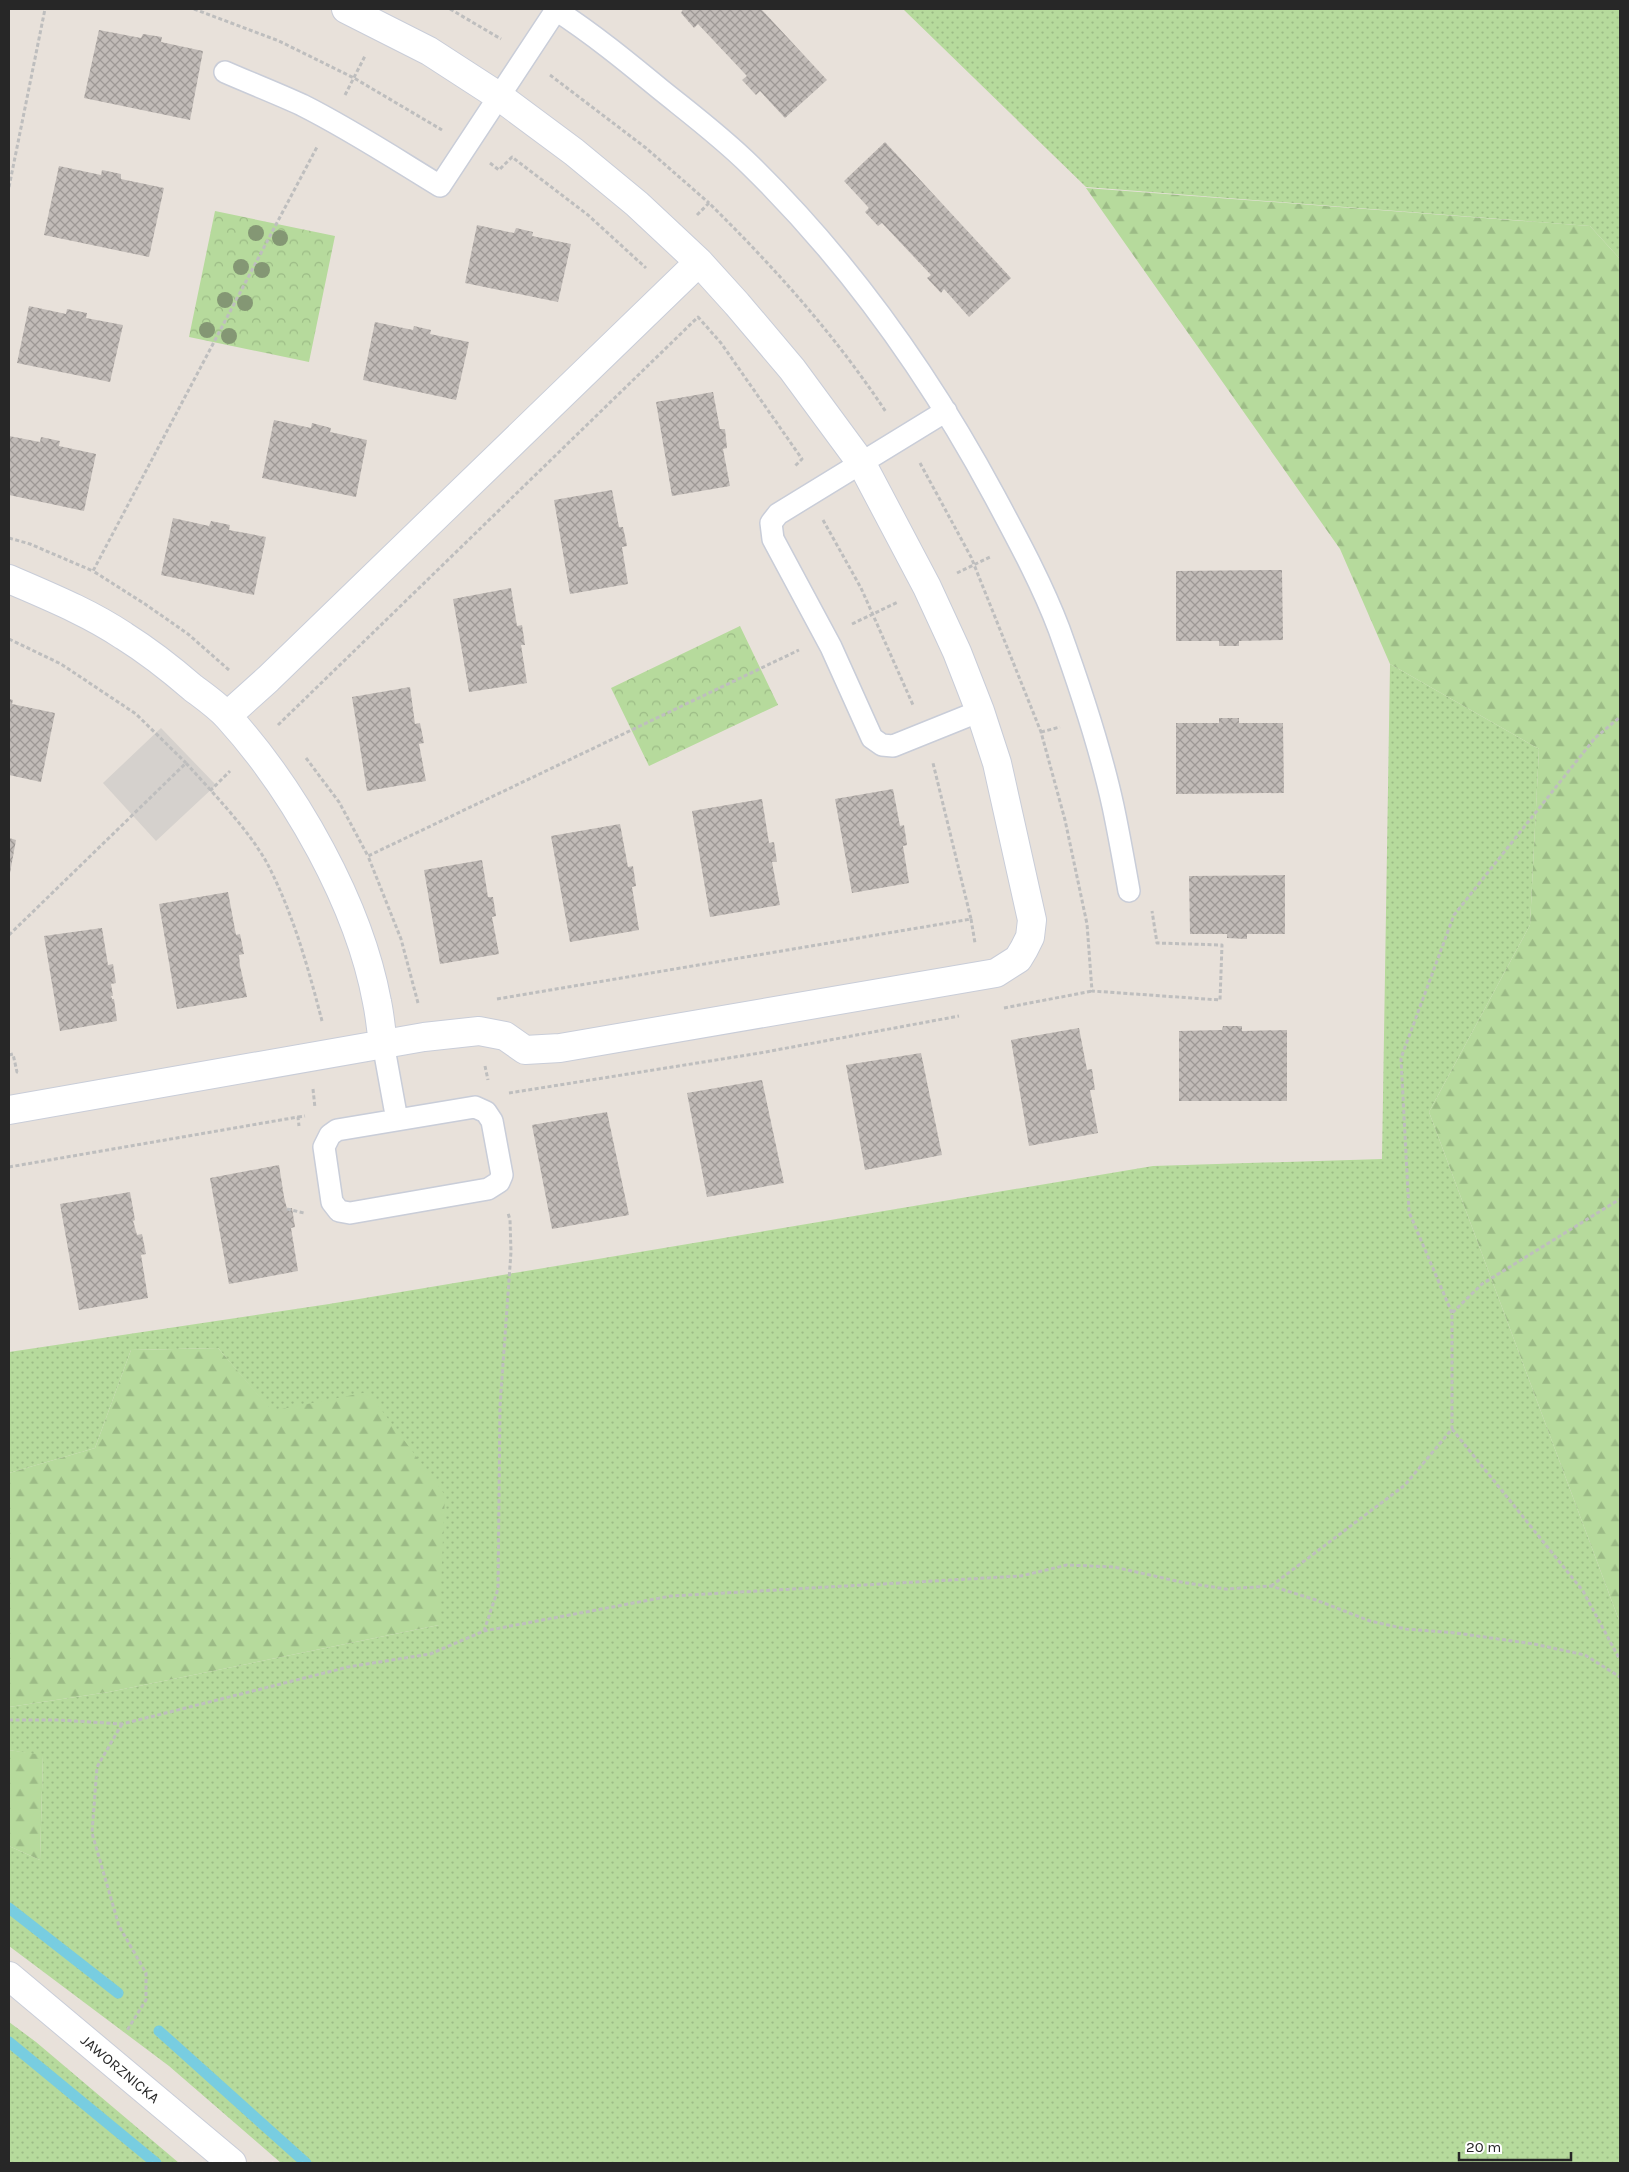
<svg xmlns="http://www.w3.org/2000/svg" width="1629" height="2172" viewBox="0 0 1629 2172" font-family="Karla,sans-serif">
<defs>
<pattern id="grass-dots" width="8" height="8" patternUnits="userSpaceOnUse" patternTransform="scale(1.25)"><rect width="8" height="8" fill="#b6da9c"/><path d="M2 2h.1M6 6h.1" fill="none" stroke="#9cbb86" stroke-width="1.8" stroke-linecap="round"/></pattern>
<pattern id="forest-firs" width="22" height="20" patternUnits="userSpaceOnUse" patternTransform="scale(1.25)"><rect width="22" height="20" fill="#b6da9c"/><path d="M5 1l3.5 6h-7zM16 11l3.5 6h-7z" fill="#9cbb86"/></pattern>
<pattern id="park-crowns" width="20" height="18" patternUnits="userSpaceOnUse" patternTransform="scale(1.25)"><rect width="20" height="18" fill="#b6da9c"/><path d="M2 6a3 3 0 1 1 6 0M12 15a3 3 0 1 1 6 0" fill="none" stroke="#9cbb86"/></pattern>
<pattern id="building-cross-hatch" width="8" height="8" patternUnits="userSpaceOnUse" patternTransform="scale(1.25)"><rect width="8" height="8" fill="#c1bbb7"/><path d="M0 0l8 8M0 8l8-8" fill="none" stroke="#9d9895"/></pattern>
</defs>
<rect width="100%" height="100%" fill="#e8e1da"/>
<path fill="url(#grass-dots)" d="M903,9H1620V259L1590,226L1086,187Z
M1390,664L1539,749L1530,925L1429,1112L1620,1623V2163H281L169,2066L9,1946V1846L40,1860L43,1756L9,1750V1707L109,1692L439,1625L368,1393L272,1412L218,1348L131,1350L95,1448L9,1473V1352L329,1304L1153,1166L1382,1159Z
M9,2022L36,2042L179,2163H9Z"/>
<path fill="url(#forest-firs)" d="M1086,188L1590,226L1620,259V1623L1429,1112L1530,925L1539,749L1390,664L1340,549Z
M218,1348L272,1411L368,1392L445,1495L439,1625L109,1692L9,1707V1473L95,1448L131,1350Z
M9,1750L43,1755L40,1860L9,1846Z"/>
<path fill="url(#park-crowns)" d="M215,211L335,236L309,362L189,337Z
M740,626L778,705L649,766L611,688Z"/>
<path fill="#d5d1cd" d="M161,728L216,785L156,841L103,783Z"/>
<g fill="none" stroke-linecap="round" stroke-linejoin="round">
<path stroke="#78cde0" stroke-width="11" d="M9,1908L118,1993
M159,2031L306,2163
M9,2042L156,2163"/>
</g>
<path fill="url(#building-cross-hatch)" d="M683,9H761L827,80L785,118L760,91L756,95L742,80L747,76L698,24L694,28L681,13Z
M99,30L141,38L143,34L162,37L161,42L203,51L190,120L84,98Z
M885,142L1011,278L969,317L944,289L941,293L927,278L931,275L882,223L878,226L865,212L869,208L844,181Z
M59,166L101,175L102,170L121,174V179L164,188L149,257L44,235Z
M477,225L514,233L516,228L533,232L532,236L571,244L558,302L465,283Z
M29,306L66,314L67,309L87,313L86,318L123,325L110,382L17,363Z
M375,322L413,330L414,326L431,330L430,334L469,342L456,400L363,380Z
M713,392L720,429H725L727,448L723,449L730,486L672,496L656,402Z
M274,420L311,428L312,423L331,428L330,432L367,440L356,497L262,478Z
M9,436L40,442L41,437L60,441L59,446L96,454L84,511L9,495Z
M612,490L619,527H623L627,546L622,547L628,584L570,594L554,500Z
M173,518L209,526L211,521L230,525L229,530L266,537L254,595L161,575Z
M1282,570L1283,640L1239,641V646H1219V641H1176V571Z
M511,588L517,626L522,625L525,645H521L527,683L469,692L453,599Z
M410,687L415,724L420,723L424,743L419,744L426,781L367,791L352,697Z
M9,699L13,700L12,704L55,713L41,782L9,775Z
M1219,718H1239V723H1283L1284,793L1176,794V723H1219Z
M893,789L900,826L904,825L907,845L903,846L909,883L852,893L835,799Z
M762,799L769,843L774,842L777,862H772L780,905L710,917L692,811Z
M620,824L628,867L633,866L636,886L632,887L639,930L570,942L551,836Z
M9,838L16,840L10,873H9Z
M482,860L488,897H493L496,916L492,917L499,954L440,964L424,870Z
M1285,875V934H1247V939L1227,938V934H1190L1189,876Z
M228,892L236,935L240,934L244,954L239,955L240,966L247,997L177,1009L159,904Z
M102,928L108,965L113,964L116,983L111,984L113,996H111L112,999H114L117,1021L60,1031L44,936Z
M1223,1026H1242V1031L1287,1030V1101H1179V1031L1222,1030Z
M1079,1028L1087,1070L1092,1069L1095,1090H1090L1098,1133L1029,1146L1011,1040Z
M921,1053L942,1155L865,1170L846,1065Z
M762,1080L784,1183L707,1197L687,1093Z
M607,1112L629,1215L552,1229L532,1125Z
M279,1165L284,1197L287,1209L292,1208L295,1227L291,1228L298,1271L229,1284L210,1178Z
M130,1192L135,1220L133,1221L134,1224L137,1235L142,1234L146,1254L141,1255L148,1298L79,1310L60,1204Z"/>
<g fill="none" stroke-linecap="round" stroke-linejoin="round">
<g stroke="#c9cdd8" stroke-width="24">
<path id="lane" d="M225,72C250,83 276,93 302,105C350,129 394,158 440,186L556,10C593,34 626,61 660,89C691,114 723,138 751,166C850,263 930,376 995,497C1018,540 1042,584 1059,629C1080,687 1100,746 1113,806C1119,834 1124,863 1129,891
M946,411L778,514L771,523L773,539L831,647L872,738L882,745L893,746L980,711
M383,1043L397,1120L337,1130L330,1135L324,1147L332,1202L339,1211L350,1213L488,1189L499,1182L502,1175L492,1121L486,1112L475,1107L397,1120"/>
</g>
<g stroke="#c9cdd8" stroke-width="30">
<path id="street" d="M9,579C48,596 88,612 124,636C148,651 171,669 193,688C205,697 218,706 228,717C295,791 359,904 377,1002C380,1016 381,1030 383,1043
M227,716L268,679L699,262
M9,1110L424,1037L479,1031L505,1036L525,1050L560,1048L996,973L1018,959L1024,949L1030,937L1032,920L997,763L980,711L957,652L927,587L862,464L792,369L737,304L699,262L637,204L574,152L500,97L429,51L346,9"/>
</g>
<g stroke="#c9cdd8" stroke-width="30">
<g id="secondary">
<path id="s1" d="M9,1976L232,2163"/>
</g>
</g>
<path stroke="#bebebe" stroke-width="3" stroke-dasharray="4 2.5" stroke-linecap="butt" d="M194,9L279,41L354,78L442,130
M450,9L501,39
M550,75L646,148L709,203
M345,95L365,56
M490,163L499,170L512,157L588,215L646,268
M9,187L45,9
M697,215L709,203C775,268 835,335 886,412
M920,463L971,557L1041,732L1065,820L1087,924L1092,991L1220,1000L1222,945L1157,943L1152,911
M823,520L861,588L913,705
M9,538L30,544L93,571
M957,573L992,556
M852,624L898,602
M9,639L61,664L136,714L186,763
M229,670L188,634L145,604L93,571L317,147
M278,725L698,317L721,343L802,459L795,466
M1041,732L1060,727
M306,758L339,802L368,856
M210,791L230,771
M971,919L975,943
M9,935L186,763C212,792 248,829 267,863C293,913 308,967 322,1021
M497,999L971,919L933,763
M418,1003L401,939L368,856L799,650
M1004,1008L1092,991
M9,1055L13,1054L17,1072H19
M485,1066L488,1080
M313,1089L315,1108
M509,1093L760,1053L959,1016
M298,1117L305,1116
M9,1167L298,1117L299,1126
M287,1209L304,1213
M1452,1313L1409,1212L1401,1058L1454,915L1595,738L1620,717
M1452,1429L1583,1591L1620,1660
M1271,1586L1405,1485L1452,1429V1313L1482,1284L1620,1199
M484,1631L498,1589L500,1406L511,1252L510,1220L508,1213
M9,1720H59L122,1724L348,1667L430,1654L484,1631L671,1596L1021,1576L1067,1565L1114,1567L1181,1582L1226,1589L1271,1586L1316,1600L1370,1621L1406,1629L1456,1633L1534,1644L1585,1655L1620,1677
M122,1724L97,1767L92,1833L119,1926L146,1973V2000L126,2032"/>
<use href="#lane" stroke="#fff" stroke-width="21"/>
<use href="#street" stroke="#fff" stroke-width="28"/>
<use href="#secondary" stroke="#fff" stroke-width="28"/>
</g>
<g fill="#849774">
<circle cx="256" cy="233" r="8"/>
<circle cx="280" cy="238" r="8"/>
<circle cx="241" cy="267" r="8"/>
<circle cx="262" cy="270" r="8"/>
<circle cx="225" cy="300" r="8"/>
<circle cx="245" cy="303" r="8"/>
<circle cx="207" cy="330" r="8"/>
<circle cx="229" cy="336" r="8"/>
</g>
<g text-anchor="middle" stroke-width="4" stroke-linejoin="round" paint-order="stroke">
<g font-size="15" fill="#272727" stroke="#fff">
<text dy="5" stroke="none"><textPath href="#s1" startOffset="145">JAWORZNICKA</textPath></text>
</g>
</g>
<rect width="1629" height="2172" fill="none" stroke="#272727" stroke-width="20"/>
<path d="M1459 2152v8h112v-8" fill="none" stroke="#272727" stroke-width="2.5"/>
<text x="1466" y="2152" font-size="15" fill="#272727" stroke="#ffffff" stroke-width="4" paint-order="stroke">20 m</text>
</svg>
